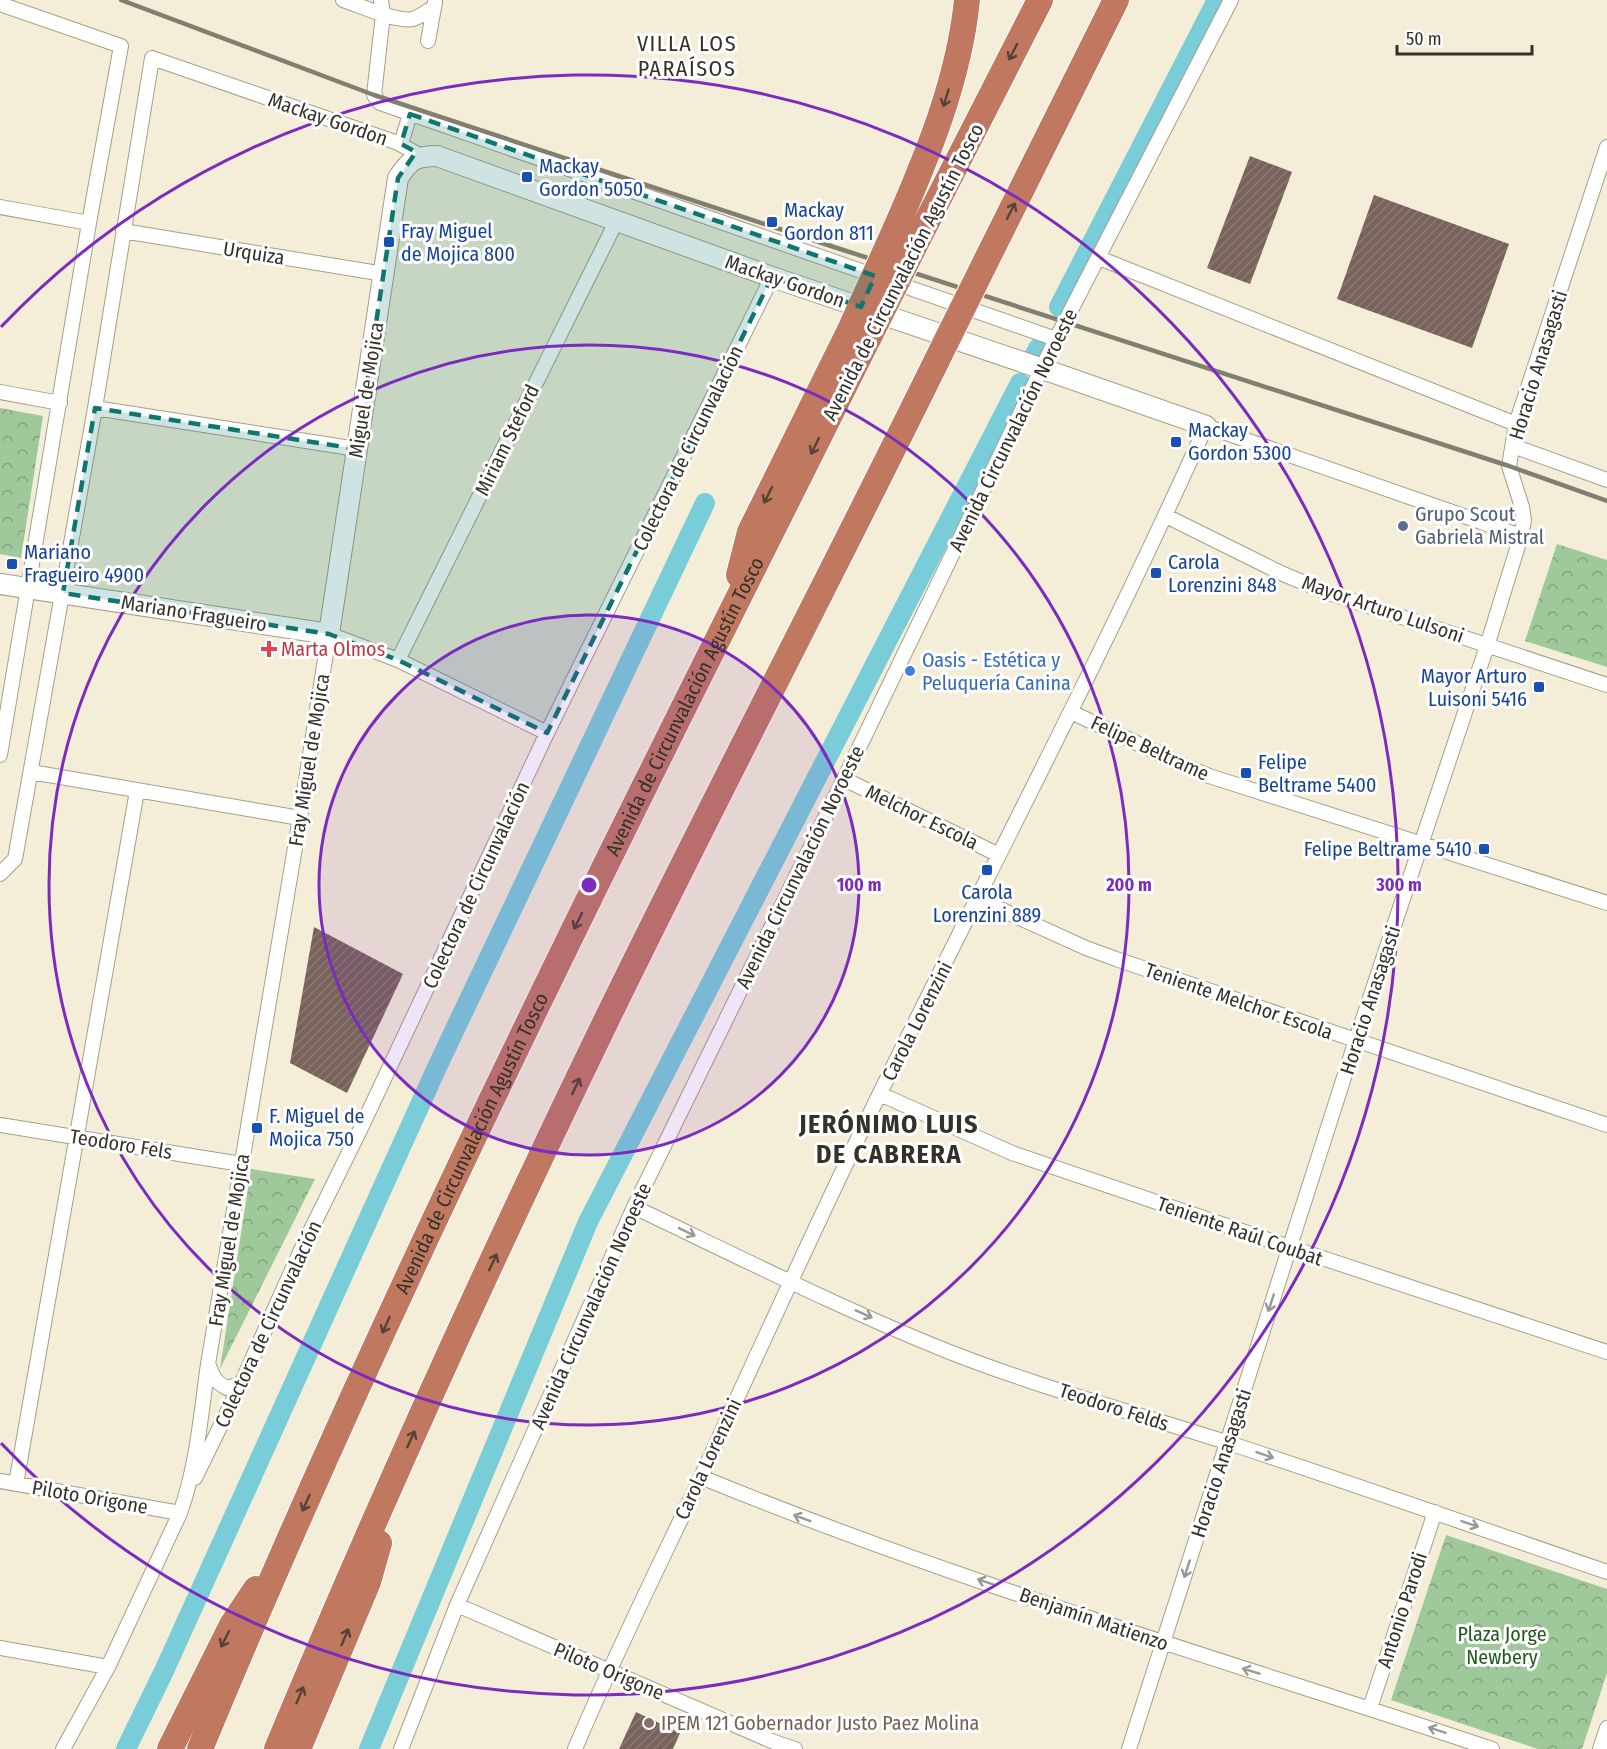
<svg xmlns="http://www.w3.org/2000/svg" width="1607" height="1749" viewBox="0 0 1607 1749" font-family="'Fira Sans Condensed',sans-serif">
<defs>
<pattern id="park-crowns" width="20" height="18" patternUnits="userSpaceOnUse" patternTransform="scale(1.5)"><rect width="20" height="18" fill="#9fc89b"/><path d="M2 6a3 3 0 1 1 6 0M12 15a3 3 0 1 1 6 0" fill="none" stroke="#82a37e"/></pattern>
<pattern id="building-hatch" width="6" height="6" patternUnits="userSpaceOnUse" patternTransform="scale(1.5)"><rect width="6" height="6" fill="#78625b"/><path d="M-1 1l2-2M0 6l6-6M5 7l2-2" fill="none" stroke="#8a7a74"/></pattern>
</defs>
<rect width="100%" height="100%" fill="#f4eed8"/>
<path fill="url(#park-crowns)" d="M0,408L43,416L21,558L0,554Z
M1557,544L1607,560V667L1525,641Z
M251,1169L315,1179L220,1369Z
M1446,1535L1607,1589V1673L1582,1749H1538L1391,1700Z"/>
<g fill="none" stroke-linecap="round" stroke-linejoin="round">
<path stroke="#79cdd9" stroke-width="20" d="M1059,307L1217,0
M1034,356L1039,347
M126,1749L164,1671L438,1065L705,503
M369,1749L588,1222L1020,383"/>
</g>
<path fill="url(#building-hatch)" d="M1250,156L1292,172L1250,284L1207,268Z
M1374,195L1509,244L1472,348L1337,299Z
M314,927L403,974L347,1093L290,1063Z
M636,1712L680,1733L673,1749H619Z"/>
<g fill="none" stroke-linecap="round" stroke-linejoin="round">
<g stroke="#a59f8a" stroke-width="16">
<path id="minor" d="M343,0C359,5 398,23 413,19C420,17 427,11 434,7
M381,0L383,14L374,95L380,103L1056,339
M0,4L121,46L89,223L0,755
M428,41L435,2
M401,144L410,114
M0,207L89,223
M123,231L384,274
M1099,258L1516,424
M0,392L60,403
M95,408L357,449
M1513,446L1607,480
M1166,516L1283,574L1329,593L1607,685
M398,660L617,220
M1071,712L1185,766L1209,776L1607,903
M31,772L300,818
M844,779L999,855
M0,874L15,859L95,408L152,58L398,143L421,156
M978,899L1086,948L1116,959L1607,1125
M880,1094L1012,1153L1289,1247L1607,1352
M0,1125L241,1164
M634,1207C739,1257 844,1310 952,1353C1042,1388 1135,1413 1226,1442C1353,1484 1480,1528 1607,1572
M209,1366C214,1378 215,1382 227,1388L241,1384
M701,1477C959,1583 1228,1661 1492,1749
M195,1478L241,1384L300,1252L361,1128L547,733L772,277
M0,1481L180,1513
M16,1484L137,791
M457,1605L774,1742L795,1749
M0,1648L108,1667
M1370,1708L1435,1512
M63,1749L108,1667L180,1513C197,1466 201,1414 208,1364L300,818L329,634L398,660L547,733
M401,1749L457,1605L634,1207L844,779L1056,339L1231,0
M575,1749C614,1656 659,1566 702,1475C760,1348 818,1220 879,1095C989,872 1104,653 1206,426L1521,536
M1129,1749L1356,1040L1487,646L1521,536L1524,520L1522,507L1509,466L1516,424L1607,147
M1600,1749L1607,1728"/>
</g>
<g stroke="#a59f8a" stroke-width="22">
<path id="secondary" d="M0,584L329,634L398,178C410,160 415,156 437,156L772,277L1043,369L1206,426"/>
</g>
<g stroke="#fff" stroke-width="28">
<g id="motorway">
<path d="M895,230C927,157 959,80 967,0"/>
<path d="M918,239L1040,0"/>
<path d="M985,263L1116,0"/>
<path d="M739,575L750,532L850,330"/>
<path d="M170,1749L232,1625L256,1589"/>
<path id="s1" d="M200,1749C399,1267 636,803 869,337"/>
<path d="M277,1749C379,1504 489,1262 605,1023C713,801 828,582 937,360"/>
<path d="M298,1749L368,1582L379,1543"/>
</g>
</g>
<use href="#minor" stroke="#fff" stroke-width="14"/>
<use href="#secondary" stroke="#fff" stroke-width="20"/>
<use href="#motorway" stroke="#c07861" stroke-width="26"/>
<path stroke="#827f70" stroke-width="4.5" d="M121,0L374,95L834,247L1509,466L1607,501"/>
<g stroke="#fff" stroke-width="28" stroke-linecap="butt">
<path id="motorway-bridge" d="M850,330L895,230
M869,337L918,239
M937,360L985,263"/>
</g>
<use href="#motorway-bridge" stroke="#c07861" stroke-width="26"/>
</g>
<defs><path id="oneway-shaft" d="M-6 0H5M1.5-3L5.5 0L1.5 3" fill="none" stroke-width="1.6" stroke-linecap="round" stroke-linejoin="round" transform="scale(1.5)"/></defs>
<g stroke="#564336">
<use href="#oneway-shaft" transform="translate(1013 52) rotate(117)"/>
<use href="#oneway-shaft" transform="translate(946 98) rotate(107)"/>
<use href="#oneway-shaft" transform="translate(1011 211) rotate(-63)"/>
<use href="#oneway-shaft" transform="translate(815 446) rotate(116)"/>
<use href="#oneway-shaft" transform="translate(768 495) rotate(116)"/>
<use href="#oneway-shaft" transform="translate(578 921) rotate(116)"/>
<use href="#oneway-shaft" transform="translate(576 1086) rotate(-65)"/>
<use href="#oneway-shaft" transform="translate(493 1262) rotate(-65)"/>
<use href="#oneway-shaft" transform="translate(386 1325) rotate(114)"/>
<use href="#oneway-shaft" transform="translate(411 1439) rotate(-65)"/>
<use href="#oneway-shaft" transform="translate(306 1503) rotate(114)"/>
<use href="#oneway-shaft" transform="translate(345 1637) rotate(-67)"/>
<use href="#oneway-shaft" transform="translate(225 1639) rotate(117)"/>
<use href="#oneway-shaft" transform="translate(300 1695) rotate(-67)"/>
</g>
<g stroke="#999894">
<use href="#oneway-shaft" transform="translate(687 1232) rotate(26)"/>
<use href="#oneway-shaft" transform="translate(1271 1303) rotate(108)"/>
<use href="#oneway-shaft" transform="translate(864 1314) rotate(24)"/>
<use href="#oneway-shaft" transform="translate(1265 1455) rotate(19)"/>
<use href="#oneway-shaft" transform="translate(802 1518) rotate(-160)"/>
<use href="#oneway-shaft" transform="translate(1470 1524) rotate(19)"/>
<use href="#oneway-shaft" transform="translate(1187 1569) rotate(108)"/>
<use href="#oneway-shaft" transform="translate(986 1582) rotate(-161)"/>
<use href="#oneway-shaft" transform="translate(1251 1671) rotate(-163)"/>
<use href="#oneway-shaft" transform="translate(1437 1730) rotate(-162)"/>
</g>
<path fill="#0f766e" fill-opacity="0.2" stroke="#0f766e" stroke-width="4.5" stroke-dasharray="12 8" stroke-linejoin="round" d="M410,114L875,276L861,307L772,277L547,733L398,660L329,634L63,593L95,408L357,449L398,178L416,152L401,144Z"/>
<circle cx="589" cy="885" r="270" fill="#7b2cbf" fill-opacity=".12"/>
<g fill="none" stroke="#7b2cbf" stroke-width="3">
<circle cx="589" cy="885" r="270"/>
<circle cx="589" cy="885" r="540"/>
<path d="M1 327A810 810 0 1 1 1 1443"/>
</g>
<g fill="#1a4fb4" stroke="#fff" stroke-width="2">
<rect x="521" y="171" width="12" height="12" rx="3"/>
<rect x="766" y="216" width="12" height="12" rx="3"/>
<rect x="383" y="236" width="12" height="12" rx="3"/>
<rect x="1170" y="436" width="12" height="12" rx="3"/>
<rect x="6" y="558" width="12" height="12" rx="3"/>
<rect x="1150" y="567" width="12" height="12" rx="3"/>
<rect x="1533" y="681" width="12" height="12" rx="3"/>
<rect x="1240" y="767" width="12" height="12" rx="3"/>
<rect x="1478" y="843" width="12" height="12" rx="3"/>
<rect x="981" y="864" width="12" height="12" rx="3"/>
<rect x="251" y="1122" width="12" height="12" rx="3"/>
</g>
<circle fill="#5c6f8a" stroke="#fff" stroke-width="2" cx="1403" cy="526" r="6"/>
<path fill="#e0444e" stroke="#fff" stroke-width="2" d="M266 640h6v6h6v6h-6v6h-6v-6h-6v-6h6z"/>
<circle fill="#3f7fe0" stroke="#fff" stroke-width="2" cx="910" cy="671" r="6"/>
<circle fill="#8d6e63" stroke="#fff" stroke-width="2" cx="649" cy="1723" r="6"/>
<g text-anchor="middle" stroke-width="6" stroke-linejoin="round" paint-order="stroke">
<g font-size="20" fill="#333128" stroke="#fff">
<text transform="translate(328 119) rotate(19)" y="7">Mackay Gordon</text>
<text transform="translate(254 253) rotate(9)" y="7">Urquiza</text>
<text transform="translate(903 272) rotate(-63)" y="7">Avenida de Circunvalación Agustín Tosco</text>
<text transform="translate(785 281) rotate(19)" y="7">Mackay Gordon</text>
<text transform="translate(1538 365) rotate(-73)" y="7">Horacio Anasagasti</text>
<text transform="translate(366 390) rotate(-81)" y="7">Miguel de Mojica</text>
<text transform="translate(1013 430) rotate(-64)" y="7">Avenida Circunvalación Noroeste</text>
<text transform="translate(507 440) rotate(-64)" y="7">Miriam Steford</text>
<text transform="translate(688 448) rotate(-64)" y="7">Colectora de Circunvalación</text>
<text transform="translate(1383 609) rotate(19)" y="7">Mayor Arturo Lulsoni</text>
<text transform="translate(194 613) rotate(9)" y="7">Mariano Fragueiro</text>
<text dy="7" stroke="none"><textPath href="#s1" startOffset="1150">Avenida de Circunvalación Agustín Tosco</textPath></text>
<text transform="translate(1150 748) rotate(25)" y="7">Felipe Beltrame</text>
<text transform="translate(309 760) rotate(-81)" y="7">Fray Miguel de Mojica</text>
<text transform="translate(922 817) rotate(26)" y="7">Melchor Escola</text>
<text transform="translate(800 867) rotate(-64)" y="7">Avenida Circunvalación Noroeste</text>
<text transform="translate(476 885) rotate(-65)" y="7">Colectora de Circunvalación</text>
<text transform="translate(1370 1000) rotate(-72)" y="7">Horacio Anasagasti</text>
<text transform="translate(1239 1001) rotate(19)" y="7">Teniente Melchor Escola</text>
<text transform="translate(917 1021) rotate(-63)" y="7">Carola Lorenzini</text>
<text dy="7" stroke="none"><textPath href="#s1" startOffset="664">Avenida de Circunvalación Agustín Tosco</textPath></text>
<text transform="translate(121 1144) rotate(9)" y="7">Teodoro Fels</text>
<text transform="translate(1240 1231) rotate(19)" y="7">Teniente Raúl Coubat</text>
<text transform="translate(229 1240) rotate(-81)" y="7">Fray Miguel de Mojica</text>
<text transform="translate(591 1306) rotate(-66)" y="7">Avenida Circunvalación Noroeste</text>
<text transform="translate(268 1324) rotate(-65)" y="7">Colectora de Circunvalación</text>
<text transform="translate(1114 1407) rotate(18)" y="7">Teodoro Felds</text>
<text transform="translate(708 1459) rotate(-65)" y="7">Carola Lorenzini</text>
<text transform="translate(1221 1463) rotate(-72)" y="7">Horacio Anasagasti</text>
<text transform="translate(90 1497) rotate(10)" y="7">Piloto Origone</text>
<text transform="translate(1402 1610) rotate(-72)" y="7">Antonio Parodi</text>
<text transform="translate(1094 1619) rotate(19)" y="7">Benjamín Matienzo</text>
<text transform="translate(609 1671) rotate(23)" y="7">Piloto Origone</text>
</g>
<g font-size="20" fill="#164399" stroke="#fff" text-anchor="start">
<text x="539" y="173">Mackay<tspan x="539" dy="23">Gordon 5050</tspan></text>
<text x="784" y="217">Mackay<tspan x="784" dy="23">Gordon 811</tspan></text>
<text x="401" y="238">Fray Miguel<tspan x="401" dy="23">de Mojica 800</tspan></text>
<text x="1188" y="437">Mackay<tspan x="1188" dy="23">Gordon 5300</tspan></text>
<text x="24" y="559">Mariano<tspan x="24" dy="23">Fragueiro 4900</tspan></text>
<text x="1168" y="569">Carola<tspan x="1168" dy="23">Lorenzini 848</tspan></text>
<text x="1527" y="683" text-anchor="end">Mayor Arturo<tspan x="1527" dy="23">Luisoni 5416</tspan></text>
<text x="1258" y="769">Felipe<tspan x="1258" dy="23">Beltrame 5400</tspan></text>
<text x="1472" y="856" text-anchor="end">Felipe Beltrame 5410</text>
<text x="987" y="899" text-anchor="middle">Carola<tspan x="987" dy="23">Lorenzini 889</tspan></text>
<text x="269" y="1123">F. Miguel de<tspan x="269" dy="23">Mojica 750</tspan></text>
</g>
<g font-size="20" fill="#4e5e75" stroke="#fff" text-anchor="start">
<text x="1415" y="521">Grupo Scout<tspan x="1415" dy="23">Gabriela Mistral</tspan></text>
</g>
<g font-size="20" fill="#be3a42" stroke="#fff" text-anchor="start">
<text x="281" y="656">Marta Olmos</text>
</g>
<g font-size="20" fill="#366cbe" stroke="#fff" text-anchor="start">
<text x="922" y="667">Oasis - Estética y<tspan x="922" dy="23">Peluquería Canina</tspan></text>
</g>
<g font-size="20" fill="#1e5a1b" stroke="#fff">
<text x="1502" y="1641">Plaza Jorge<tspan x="1502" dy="23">Newbery</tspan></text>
</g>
<g font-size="20" fill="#785e54" stroke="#fff" text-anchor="start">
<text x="661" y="1730">IPEM 121 Gobernador Justo Paez Molina</text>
</g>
<g font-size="22" letter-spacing="1.5" fill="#333128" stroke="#fff">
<text x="687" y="51">VILLA LOS<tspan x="687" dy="25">PARAÍSOS</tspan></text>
</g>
<g font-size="26" font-weight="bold" letter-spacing="1.5" fill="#333128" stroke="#fff">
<text x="889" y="1133">JERÓNIMO LUIS<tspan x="889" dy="30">DE CABRERA</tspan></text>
</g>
</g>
<circle cx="589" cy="885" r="9" fill="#7b2cbf" stroke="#fff" stroke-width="3"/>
<g font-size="18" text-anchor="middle" font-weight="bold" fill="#7b2cbf" stroke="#fff" stroke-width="6" stroke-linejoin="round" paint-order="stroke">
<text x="859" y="891">100 m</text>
<text x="1129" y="891">200 m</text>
<text x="1399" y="891">300 m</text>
</g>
<path d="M1397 45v9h135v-9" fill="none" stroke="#333128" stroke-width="3"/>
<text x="1406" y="45" font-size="18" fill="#333128" stroke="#ffffff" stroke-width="4.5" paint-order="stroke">50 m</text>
</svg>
